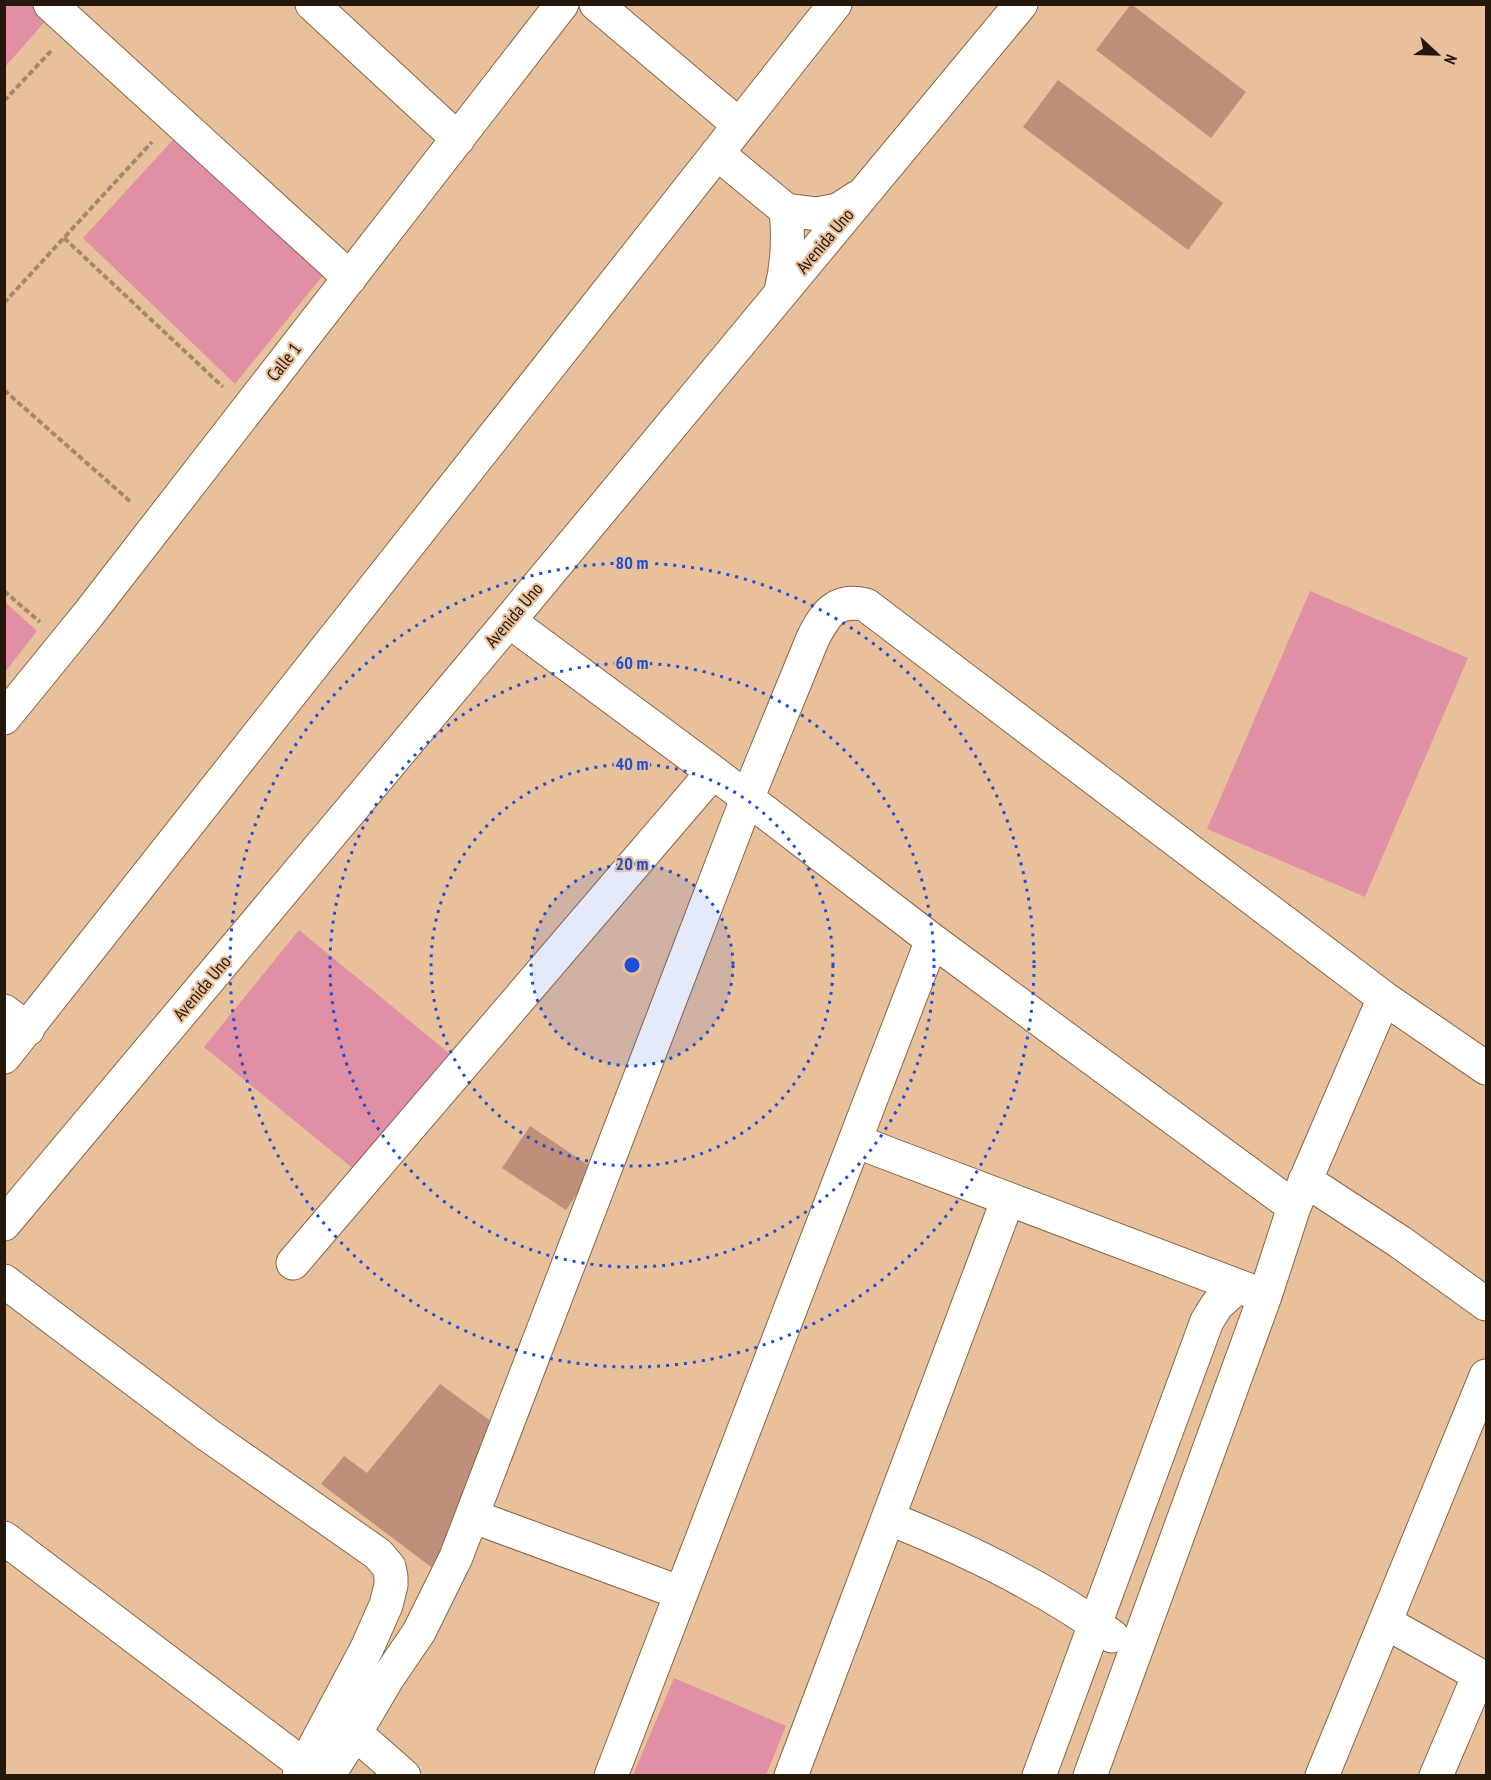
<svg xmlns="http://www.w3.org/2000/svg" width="1491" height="1780" viewBox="0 0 1491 1780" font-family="'PT Sans Narrow',sans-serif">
<rect width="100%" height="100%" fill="#e8c09c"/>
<path fill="#e18fa4" d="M5,5H33L48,18L5,67Z
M181,131L329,268L235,384L83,238Z
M1310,591L1468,658L1365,897L1207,829Z
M5,602L37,631L5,672Z
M299,930L450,1054L356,1171L204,1047Z
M674,1678L786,1726L766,1775H633Z"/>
<path fill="#c08f7b" d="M1131,4L1246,92L1211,138L1096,50Z
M1058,80L1223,203L1188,250L1023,127Z
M530,1126L594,1169L566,1210L502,1168Z
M440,1384L499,1427L439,1573L321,1484L344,1456L367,1473Z"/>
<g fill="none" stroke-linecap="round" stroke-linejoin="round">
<g stroke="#8a6645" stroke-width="35">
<path id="street" d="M50,4L350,278
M312,4L458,139
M596,4L739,125
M717,153L786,210L817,214L838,210L858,197
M781,291C788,263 789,239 786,210
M509,621L713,772L932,940L1294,1207
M4,718L87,616L562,4
M4,1011L28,1029
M4,1057L835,4
M855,1141L1254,1292
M1305,1180L1400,1242L1486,1304
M4,1224L509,621L1021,4
M293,1263L713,772
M4,1281L208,1435L378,1554L389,1567L391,1577V1585L386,1605L367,1648L299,1776
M472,1516L681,1593
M888,1518C966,1549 1043,1586 1112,1636
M4,1538L305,1766
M1385,1622L1486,1679
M355,1733L387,1679L419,1632L456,1557L747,799L813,638C826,613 836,598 866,605L1384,998L1486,1068
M328,1776L355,1733L404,1776
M611,1776L932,940
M791,1776L1008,1199
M1039,1776L1207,1321L1217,1305L1238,1286
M1090,1776L1265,1296L1294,1207L1384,998
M1322,1776L1486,1376
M1436,1776L1479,1675"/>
</g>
<path stroke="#a7876b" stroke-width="4" stroke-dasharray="6 3" stroke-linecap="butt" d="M4,101L51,51
M64,238L223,387
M4,303L152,142
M4,390L132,503
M4,591L40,622"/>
<use href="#street" stroke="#fff" stroke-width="33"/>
</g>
<circle cx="632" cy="965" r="101" fill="#1d4ed8" fill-opacity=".12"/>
<g fill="none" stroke="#1d4ed8" stroke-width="3" stroke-dasharray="3 6">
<circle cx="632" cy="965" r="101"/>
<circle cx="632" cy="965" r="201"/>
<circle cx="632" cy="965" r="302"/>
<circle cx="632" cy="965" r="402"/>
</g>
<g text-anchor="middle" stroke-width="4.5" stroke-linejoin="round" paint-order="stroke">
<g font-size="18" fill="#251709" stroke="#e8c09c">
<text transform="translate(825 241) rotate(-50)" y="6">Avenida Uno</text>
<text transform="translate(284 362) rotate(-52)" y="6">Calle 1</text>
<text transform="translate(514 615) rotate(-50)" y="6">Avenida Uno</text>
<text transform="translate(202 988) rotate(-50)" y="6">Avenida Uno</text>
</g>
</g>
<circle cx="632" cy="965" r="9" fill="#1d4ed8" stroke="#e8c09c" stroke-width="3"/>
<g font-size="18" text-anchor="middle" font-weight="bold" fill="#1d4ed8" stroke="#e8c09c" stroke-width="4.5" stroke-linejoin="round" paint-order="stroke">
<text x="632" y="569">80 m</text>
<text x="632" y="669">60 m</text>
<text x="632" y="770">40 m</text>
<text x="632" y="870">20 m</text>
</g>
<rect width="1491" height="1780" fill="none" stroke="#251709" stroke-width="12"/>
<g transform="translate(1437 54) rotate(112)" stroke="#e8c09c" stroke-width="4.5" paint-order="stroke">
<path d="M0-4.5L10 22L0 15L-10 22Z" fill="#251709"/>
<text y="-9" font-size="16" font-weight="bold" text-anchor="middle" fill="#251709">N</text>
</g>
</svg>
